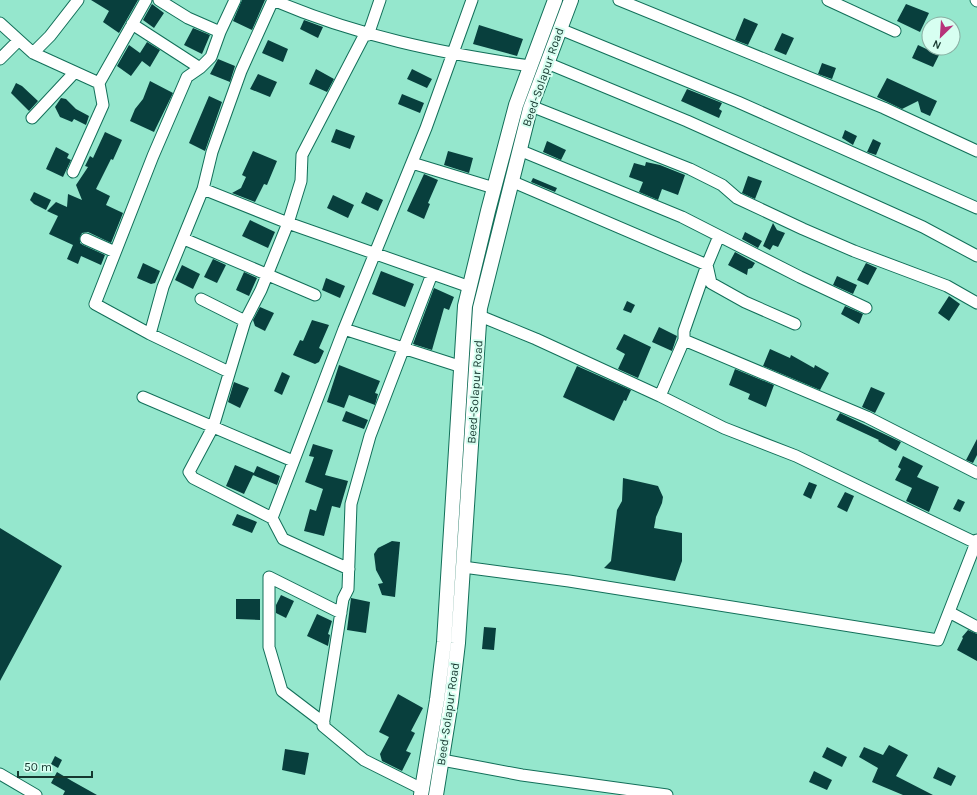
<svg xmlns="http://www.w3.org/2000/svg" width="977" height="795" viewBox="0 0 977 795" font-family="Karla,sans-serif">
<rect width="100%" height="100%" fill="#95e7cd"/>
<path fill="#083f3d" d="M91,0H138L119,33L103,22L109,11Z
M242,0H265L252,30L233,21Z
M152,4L164,13L154,28L143,20Z
M906,4L929,13L920,32L897,21Z
M744,18L758,24L748,45L735,40Z
M304,20L323,27L318,38L300,29Z
M479,25L523,39L517,56L473,44Z
M193,28L210,35L202,54L184,45Z
M782,33L794,38L786,55L774,50Z
M268,40L288,49L283,62L262,53Z
M147,42L160,50L150,67L142,61L131,76L117,66L129,45L140,53Z
M918,45L939,55L933,67L912,58Z
M218,59L235,66L230,82L210,74Z
M822,63L836,68L832,79L818,74Z
M316,69L334,79L327,92L309,84Z
M412,69L432,79L427,88L407,79Z
M258,74L277,82L270,97L250,89Z
M887,78L937,101L930,116L921,112L918,101L902,109L877,97Z
M150,81L173,93L154,132L130,121L135,109L143,99Z
M16,83L22,86L38,101L29,111L11,93Z
M687,89L722,103L719,109L722,111L719,118L681,101Z
M402,94L424,103L420,113L398,104Z
M209,96L222,102L205,151L189,143Z
M61,98L66,99L76,109L89,116L86,125L74,119L72,122L60,117L55,107Z
M336,129L355,136L350,149L331,142Z
M845,130L857,136L853,145L842,138Z
M105,132L122,140L113,160L111,159L96,189L110,196L106,205L123,213L111,243L88,232L82,233L80,237V243L83,245L105,255L101,265L81,256L78,264L67,259L73,245L49,234L58,216L47,211L56,202L67,207L68,194L82,200L76,185L88,167L85,166L90,156L93,158Z
M873,139L881,143L876,155L867,152Z
M547,141L566,150L561,160L543,152Z
M56,147L69,154L67,158L71,160L63,177L46,169Z
M253,151L277,161L267,185L264,184L255,202L232,193L241,188L246,177L242,175Z
M448,151L473,158L469,173L444,165Z
M646,162L660,165L685,175L678,195L662,189L658,200L639,192L643,182L629,177L634,163L645,166Z
M424,174L438,180L428,203L430,204L424,219L407,211Z
M748,176L762,181L755,199L742,193Z
M533,178L557,188L555,192L531,182Z
M34,192L51,200L46,210L34,204L30,200Z
M366,192L383,200L378,211L361,203Z
M333,195L354,205L348,218L327,208Z
M250,220L275,232L268,248L242,236Z
M773,223L777,230L785,233L778,247L773,245L770,250L763,246Z
M745,232L762,241L758,248L742,239Z
M735,252L755,263L752,268L748,269L747,275L728,265Z
M213,259L226,265L217,283L204,277Z
M143,263L160,271L155,283L151,284L137,278Z
M866,263L877,268L868,285L857,280Z
M182,265L200,274L193,289L175,280Z
M381,271L414,284L405,307L372,294Z
M244,272L257,278L249,296L236,290Z
M837,276L857,285L853,294L833,285Z
M326,278L345,286L340,298L322,290Z
M434,288L454,297L449,310L444,308L432,350L413,344Z
M949,296L960,304L949,321L938,313Z
M627,301L635,305L631,313L623,310Z
M845,306L863,314L859,324L841,314Z
M260,307L274,313L265,331L255,326L253,320Z
M312,320L329,325L319,348L324,351L319,362L315,364L293,355L300,340L303,341Z
M659,327L677,336L672,351L652,342Z
M624,334L651,347L638,378L618,369L625,354L616,349Z
M770,349L790,358L791,355L814,368L815,365L829,373L820,390L763,366Z
M339,365L380,381L375,393L378,394L375,405L349,395L344,408L327,402Z
M577,366L631,390L626,401L624,400L614,421L563,397Z
M735,369L774,385L766,407L748,399L750,394L729,385Z
M282,372L290,376L282,395L274,391Z
M234,382L249,388L240,408L228,402Z
M871,387L885,393L875,413L862,407Z
M346,411L368,420L364,429L342,421Z
M840,413L901,442L896,451L878,441L879,440L836,420Z
M977,439V455L973,463L966,460Z
M313,444L333,450L325,475L348,481L340,508L332,506L324,536L304,531L310,509L316,511L323,489L305,482L314,457L309,456Z
M903,456L923,466L917,477L939,487L929,512L906,501L912,488L895,480L901,469L898,467Z
M235,465L254,473L244,494L226,486Z
M257,466L280,476L277,485L253,475Z
M623,478L658,486L663,497L662,503L656,517L654,528L682,533V561L675,581L604,568L611,561L617,510L622,501Z
M809,482L817,485L811,499L803,495Z
M845,492L854,496L847,512L837,507Z
M958,499L965,502L960,512L953,509Z
M237,514L257,522L252,533L232,525Z
M0,528L62,566L0,681Z
M392,541L400,542L395,597L382,595L378,584L383,583L376,570L374,554L378,548Z
M281,595L294,601L286,618L276,613V605Z
M351,598L370,602L366,633L347,630Z
M236,599H260V620L236,619Z
M317,614L332,621L328,634L330,635L328,646L307,636Z
M484,627L496,628L494,650L482,649Z
M968,630L977,634V661L957,650L963,638L962,637Z
M398,694L423,708L411,731L415,733L406,751L411,753L402,771L382,761L380,754L389,737L379,732Z
M889,745L908,755L896,776L933,795H903L872,782L878,768L859,757L864,747L883,755Z
M827,747L847,757L842,767L822,757Z
M285,749L309,753L305,775L282,770Z
M55,756L62,760L58,768L51,764Z
M938,767L956,776L951,786L933,778Z
M814,771L832,780L827,790L809,782Z
M57,772L72,781L97,795H63L65,791L51,783Z"/>
<g fill="none" stroke-linecap="round" stroke-linejoin="round">
<g stroke="#126f59" stroke-width="13">
<path id="minor" d="M159,0L188,18L220,32
M273,0C357,36 440,53 530,66
M619,0L884,108L977,151
M828,0L895,31
M976,0L977,1
M0,23L33,53L99,83
M132,24L200,68
M560,29L738,102L977,208
M368,35L380,0
M33,53L50,36L78,0
M0,59L18,41
M547,63L687,121L923,227L977,256
M531,106L690,169L722,185L737,198L803,229L854,251L947,286L977,303
M32,118L74,73
M519,150L682,217L800,277L866,308
M412,163L494,188
M73,172L103,105L99,83L146,0
M511,181L707,265L719,236
M203,189L288,223L470,287
M86,239L115,252
M184,239L315,295
M201,299L245,321
M480,316L536,339L660,396L724,428L796,456L976,543
M344,329L462,367
M150,334L163,287L203,189L212,152L241,71L273,0
M684,340L867,417L977,473
M229,372L150,334L95,304L153,156L187,77L200,68L211,57L220,32L235,0
M660,396L684,340V331L707,265L711,283L745,302L795,324
M143,397L293,461
M272,518L344,329L426,128L472,0
M463,567L569,581L938,640L977,540
M349,569L283,539L272,518L193,478L189,472L213,427L245,321L261,290L288,223L301,181L302,155L365,34
M949,612L977,627
M324,723L282,691L269,647V577L341,613
M442,760L522,775L667,795
M0,774L36,795
M422,789L364,760L323,726L343,599L348,589L351,504L370,436L432,274"/>
</g>
<g stroke="#126f59" stroke-width="16">
<path id="major" d="M421,795L437,700L444,642L465,306L488,211L516,105L555,0
M436,795L451,702L458,643L480,308L530,109L571,0"/>
</g>
<use href="#minor" stroke="#fff" stroke-width="11"/>
<use href="#major" stroke="#fff" stroke-width="14"/>
</g>
<g text-anchor="middle" stroke-width="4" stroke-linejoin="round" paint-order="stroke">
<g font-size="12" fill="#16382f" stroke="#d7fff1">
<text transform="translate(543 77) rotate(-71)" y="4">Beed-Solapur Road</text>
<text transform="translate(475 392) rotate(-86)" y="4">Beed-Solapur Road</text>
<text transform="translate(448 714) rotate(-82)" y="4">Beed-Solapur Road</text>
</g>
</g>
<g transform="translate(941 36) rotate(205)"><circle r="19" fill="#d7fff1" stroke="#8aafa3"/>
<path d="M0-3L7 15L0 10L-7 15Z" fill="#b7337a"/>
<text y="-6" font-size="11" font-weight="bold" text-anchor="middle" fill="#16382f">N</text>
</g>
<path d="M18 771v6h74v-6" fill="none" stroke="#16382f" stroke-width="2"/>
<text x="24" y="771" font-size="12" fill="#16382f" stroke="#d7fff1" stroke-width="3" paint-order="stroke">50 m</text>
</svg>
